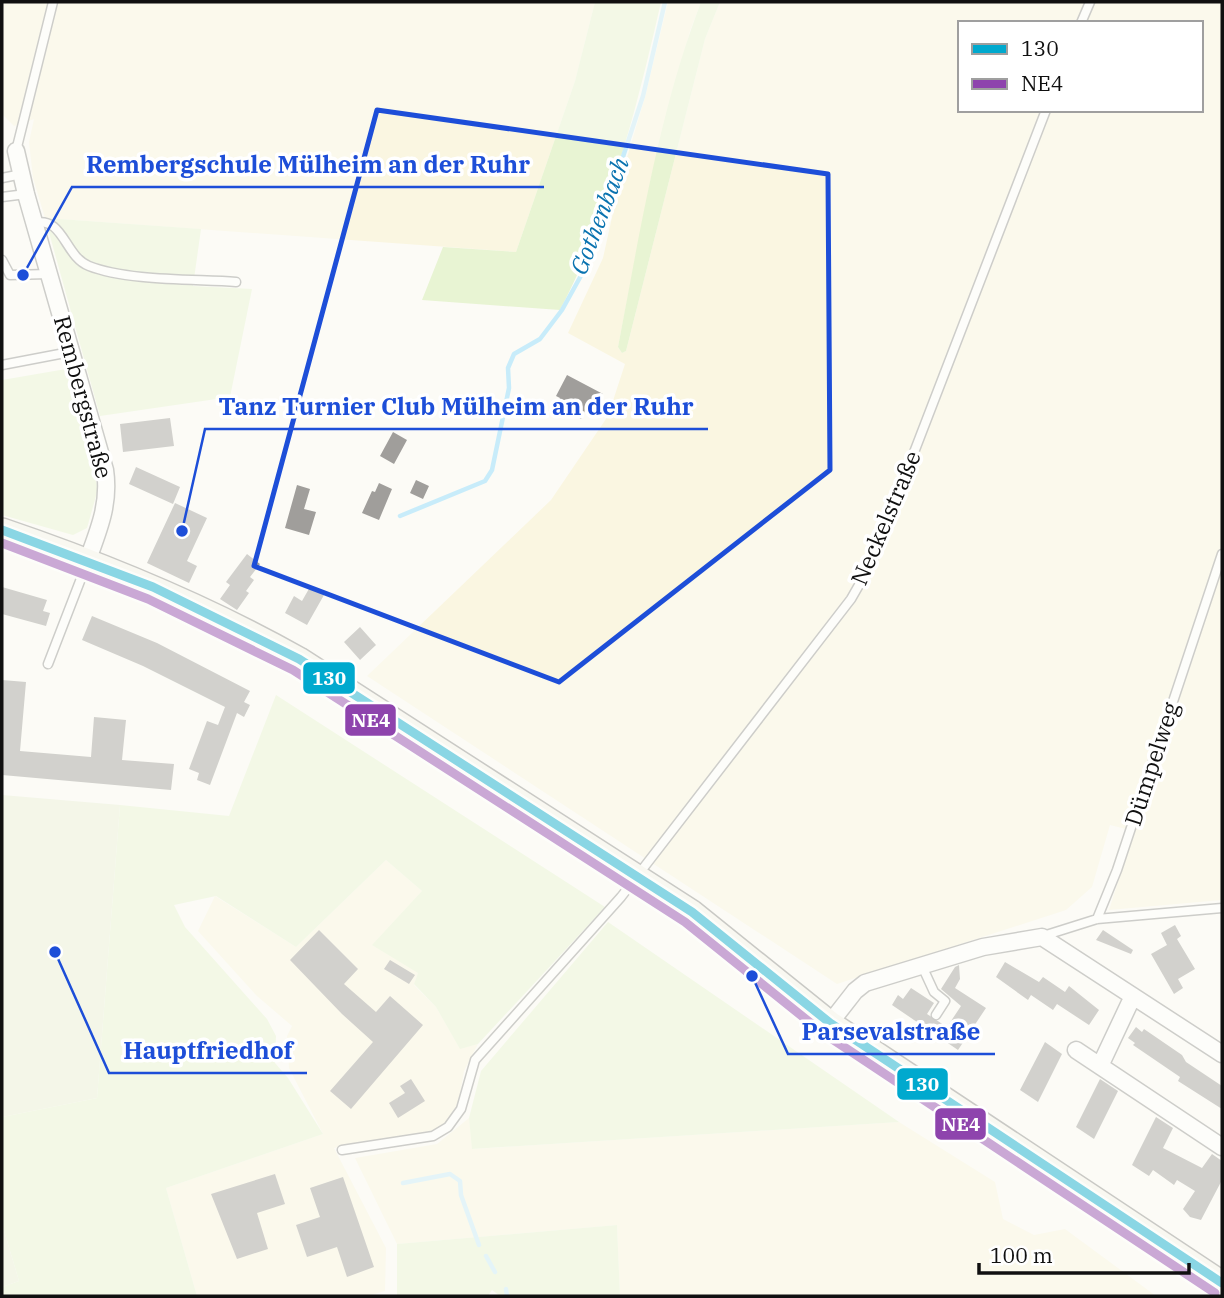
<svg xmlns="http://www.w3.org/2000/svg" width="1224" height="1298" viewBox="0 0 1224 1298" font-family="'IBM Plex Serif',serif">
<rect width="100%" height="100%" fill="#fcfbf6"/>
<path fill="#faf6e1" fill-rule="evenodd" d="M2,2H595L575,81L516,252L45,218L33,178L29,142L34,119L14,126L2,114Z
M668,2H701L690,31L651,178L618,347L622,353L626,351L705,39L720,2H1222V900L1109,910L1134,831L1110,825L1092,887L1066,910L837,984L367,676L551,500L608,416L625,364L568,333L603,258L620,181L645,97ZM960,23H1201V110H960Z
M386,860L422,891L418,973L414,985L436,1007L460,1048L478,1044L464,1071L458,1106L451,1119L434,1133L334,1148L386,1248L385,1291L368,1296H197L166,1188L323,1134L289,1068L287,1036L292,1026L257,996L198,931L215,896L296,947Z
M469,1118L473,1149L899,1122L995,1182L1003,1219L1034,1235L1065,1229L1156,1296H620L617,1225L397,1244L355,1158L437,1144Z"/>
<path fill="#e8f4d3" d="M595,2H661C637,107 610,214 560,310L422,300L443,247L516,252L575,81Z
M701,2H720L705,39L626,351L622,353L618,347C640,232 659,112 701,2Z
M45,218L201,229L193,286L252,289L230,397L100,416Z
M66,369L98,489L87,528L73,535L2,515V380Z
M276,695L605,907L478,1044L460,1049L436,1007L414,984L418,973L372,945L422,891L386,860L296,947L216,896L174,905L185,927L267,1019L276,1036L275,1063L288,1078L323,1134L166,1188L197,1296H2V1287L19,1281L2,1224V1117L97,1098L120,805L229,816Z
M608,922L899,1122L472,1149L469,1118L481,1071Z
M617,1225L620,1296H500L492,1290L488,1296H397V1244Z"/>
<path fill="#eaefd8" d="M2,795L120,805L97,1098L2,1117Z
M2,1224L19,1281L2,1287Z"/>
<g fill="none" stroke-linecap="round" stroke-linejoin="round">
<path stroke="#c8ecfa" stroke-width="4.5" d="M400,516L485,481L492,470L509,388L508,368L514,354L540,339L562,310L588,263L643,96L665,2
M403,1183L450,1174L460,1181L461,1195L479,1245
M486,1256L495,1272
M506,1289L507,1296"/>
</g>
<path fill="#a09e9b" d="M567,375L603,394L597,406L589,402L581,419L557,404L560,398L556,396Z
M170,418L174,446L123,452L120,424Z
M393,432L407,440L394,464L380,456Z
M136,467L180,487L173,504L129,484Z
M416,480L429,486L423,499L410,493Z
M379,483L392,489L379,520L362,513L372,491L375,492Z
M297,485L310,489L304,509L316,512L309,535L285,528Z
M175,503L207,518L187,561L197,566L189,583L147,563Z
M247,554L260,564L250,577L254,580L246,591L249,593L237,610L220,599L230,585L226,582Z
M2,587L47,600L43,611L50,613L46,626L2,614Z
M310,587L324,595L307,625L285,613L294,596L302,601Z
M92,616L157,643L250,691L244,702L250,705L244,717L237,713L210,785L197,780L199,773L189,769L207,721L218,725L225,707L143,666L82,640Z
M360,627L376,645L360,660L344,642Z
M2,680L26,682L20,751L91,757L94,717L126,720L122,760L174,764L171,790L2,775Z
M1175,925L1181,936L1177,939L1195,969L1178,979L1183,988L1174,994L1151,954L1167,945L1161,933Z
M319,930L358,969L344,984L376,1012L390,996L423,1025L351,1109L330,1091L373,1042L342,1014L290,960Z
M1103,930L1133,950L1131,954L1096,940Z
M390,960L415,975L409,984L384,969Z
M1005,962L1039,982L1043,977L1065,992L1069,986L1099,1010L1089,1025L1057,1004L1053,1010L1031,995L1028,1000L996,977Z
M959,965L960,979L955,988L986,1008L958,1050L892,1005L898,995L903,999L911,988L934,1003L927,1014L947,1027L961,1006L941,989L955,967Z
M1136,1027L1142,1032L1144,1029L1182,1055L1186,1062L1222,1086V1109L1178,1081L1180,1077L1133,1045L1135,1043L1128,1038Z
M1045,1042L1062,1054L1038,1102L1020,1090Z
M411,1079L425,1101L398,1118L389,1103L405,1093L400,1086Z
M1100,1079L1118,1091L1094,1139L1076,1127Z
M1156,1117L1173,1128L1163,1148L1202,1168L1212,1154L1222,1161V1180L1201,1220L1190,1217L1183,1209L1195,1191L1177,1180L1174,1185L1153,1170L1149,1176L1132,1165Z
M275,1174L285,1204L257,1213L268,1249L237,1259L211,1194Z
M343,1177L374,1267L347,1277L337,1247L307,1257L296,1225L320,1217L310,1188Z"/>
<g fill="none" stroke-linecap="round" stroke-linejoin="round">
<g stroke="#969694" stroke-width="11">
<path id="lane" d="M1081,23L1090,2
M16,151L53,2
M2,178L22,174
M2,197L26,194
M34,223C64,216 64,256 89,266C127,281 194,279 236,282
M2,260L10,275L49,274
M2,365L70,352
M48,664L87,563
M1097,919L1117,870L1222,554
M1043,936L1097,919L1222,908
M922,966L934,992L945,1001L936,1015
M342,1150L433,1136L448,1127L461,1109L475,1060L621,897L851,599L871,564L1046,110"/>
</g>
<g stroke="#969694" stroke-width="19">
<path id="street" d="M16,151L26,194L105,470C110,503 99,529 88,559
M830,1023L855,991L865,983L983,947L1042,937L1222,1054
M1076,1050L1222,1147
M1100,1066L1133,996"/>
</g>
<g stroke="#8d8c8a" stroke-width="26">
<path id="secondary" d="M2,530C105,565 203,605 299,659L692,912L830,1023L1222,1283"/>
</g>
<use href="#lane" stroke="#fffefe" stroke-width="8"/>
<use href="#street" stroke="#fffefe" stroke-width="16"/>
<use href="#secondary" stroke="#f6f3eb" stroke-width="23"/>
<g stroke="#fff" stroke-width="14">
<path id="bus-1" d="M2,530L153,587L299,659L692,912L830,1023L1222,1283"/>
</g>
<g stroke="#fff" stroke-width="14">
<path id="bus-2" d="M2,543L148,599L293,670L685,922L823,1033L1215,1293"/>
</g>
<use href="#bus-1" stroke="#00a9ce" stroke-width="9"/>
<use href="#bus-2" stroke="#8e44ad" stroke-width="9"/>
</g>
<path d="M0 0H1224V1298H0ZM377,110L828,174L830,470L559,682L254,566Z" fill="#fcfbf6" fill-opacity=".55" fill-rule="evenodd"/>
<path fill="none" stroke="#1d4ed8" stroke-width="5" stroke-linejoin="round" d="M377,110L828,174L830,470L559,682L254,566Z"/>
<g text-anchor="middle" stroke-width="7" stroke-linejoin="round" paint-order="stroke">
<g font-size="23" fill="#101010" stroke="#fff">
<text transform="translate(83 397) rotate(75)" y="8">Rembergstraße</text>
<text transform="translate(886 518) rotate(-67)" y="8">Neckelstraße</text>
<text transform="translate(1152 764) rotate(-72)" y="8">Dümpelweg</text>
</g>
<g font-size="24" font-style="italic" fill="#0a73b0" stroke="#fff">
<text transform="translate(600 216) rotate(-69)" y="8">Gothenbach</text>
</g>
</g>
<path fill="none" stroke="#1d4ed8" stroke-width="2.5" d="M23 275L72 187H544M182 531L205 429H708M752 976L788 1054H995M55 952L109 1073H307"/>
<g fill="#1d4ed8" stroke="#fff" stroke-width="2.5">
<circle cx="23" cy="275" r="7"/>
<circle cx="182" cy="531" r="7"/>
<circle cx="752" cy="976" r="7"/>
<circle cx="55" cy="952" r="7"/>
</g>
<g font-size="24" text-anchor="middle" font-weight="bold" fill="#1d4ed8" stroke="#fff" stroke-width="7" stroke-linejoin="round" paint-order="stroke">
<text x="308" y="173">Rembergschule Mülheim an der Ruhr</text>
<text x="456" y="415">Tanz Turnier Club Mülheim an der Ruhr</text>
<text x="891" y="1040">Parsevalstraße</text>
<text x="208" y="1059">Hauptfriedhof</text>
</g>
<g stroke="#fff" stroke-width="2.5">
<rect x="302" y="661" width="54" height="34" rx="7" fill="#00a9ce"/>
<rect x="344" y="703" width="53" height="34" rx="7" fill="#8e44ad"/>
<rect x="896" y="1067" width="53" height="34" rx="7" fill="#00a9ce"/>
<rect x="934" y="1107" width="53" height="34" rx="7" fill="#8e44ad"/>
</g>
<g font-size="19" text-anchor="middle" font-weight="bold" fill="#fff">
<text x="329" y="685">130</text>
<text x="371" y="727">NE4</text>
<text x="922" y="1091">130</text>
<text x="961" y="1131">NE4</text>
</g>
<rect width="1224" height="1298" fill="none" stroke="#101010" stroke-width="7"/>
<rect x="958" y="21" width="245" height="91" fill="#ffffff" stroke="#9f9f9f" stroke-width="2"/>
<rect x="972" y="44" width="35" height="10" fill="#00a9ce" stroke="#9f9f9f" stroke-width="2"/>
<text x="1021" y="56" font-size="21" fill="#101010">130</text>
<rect x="972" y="79" width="35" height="10" fill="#8e44ad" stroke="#9f9f9f" stroke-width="2"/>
<text x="1021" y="91" font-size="21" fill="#101010">NE4</text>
<path d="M979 1263v10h210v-10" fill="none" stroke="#101010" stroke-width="3.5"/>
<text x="990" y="1263" font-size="21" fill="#101010" stroke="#ffffff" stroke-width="5" paint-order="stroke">100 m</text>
</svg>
